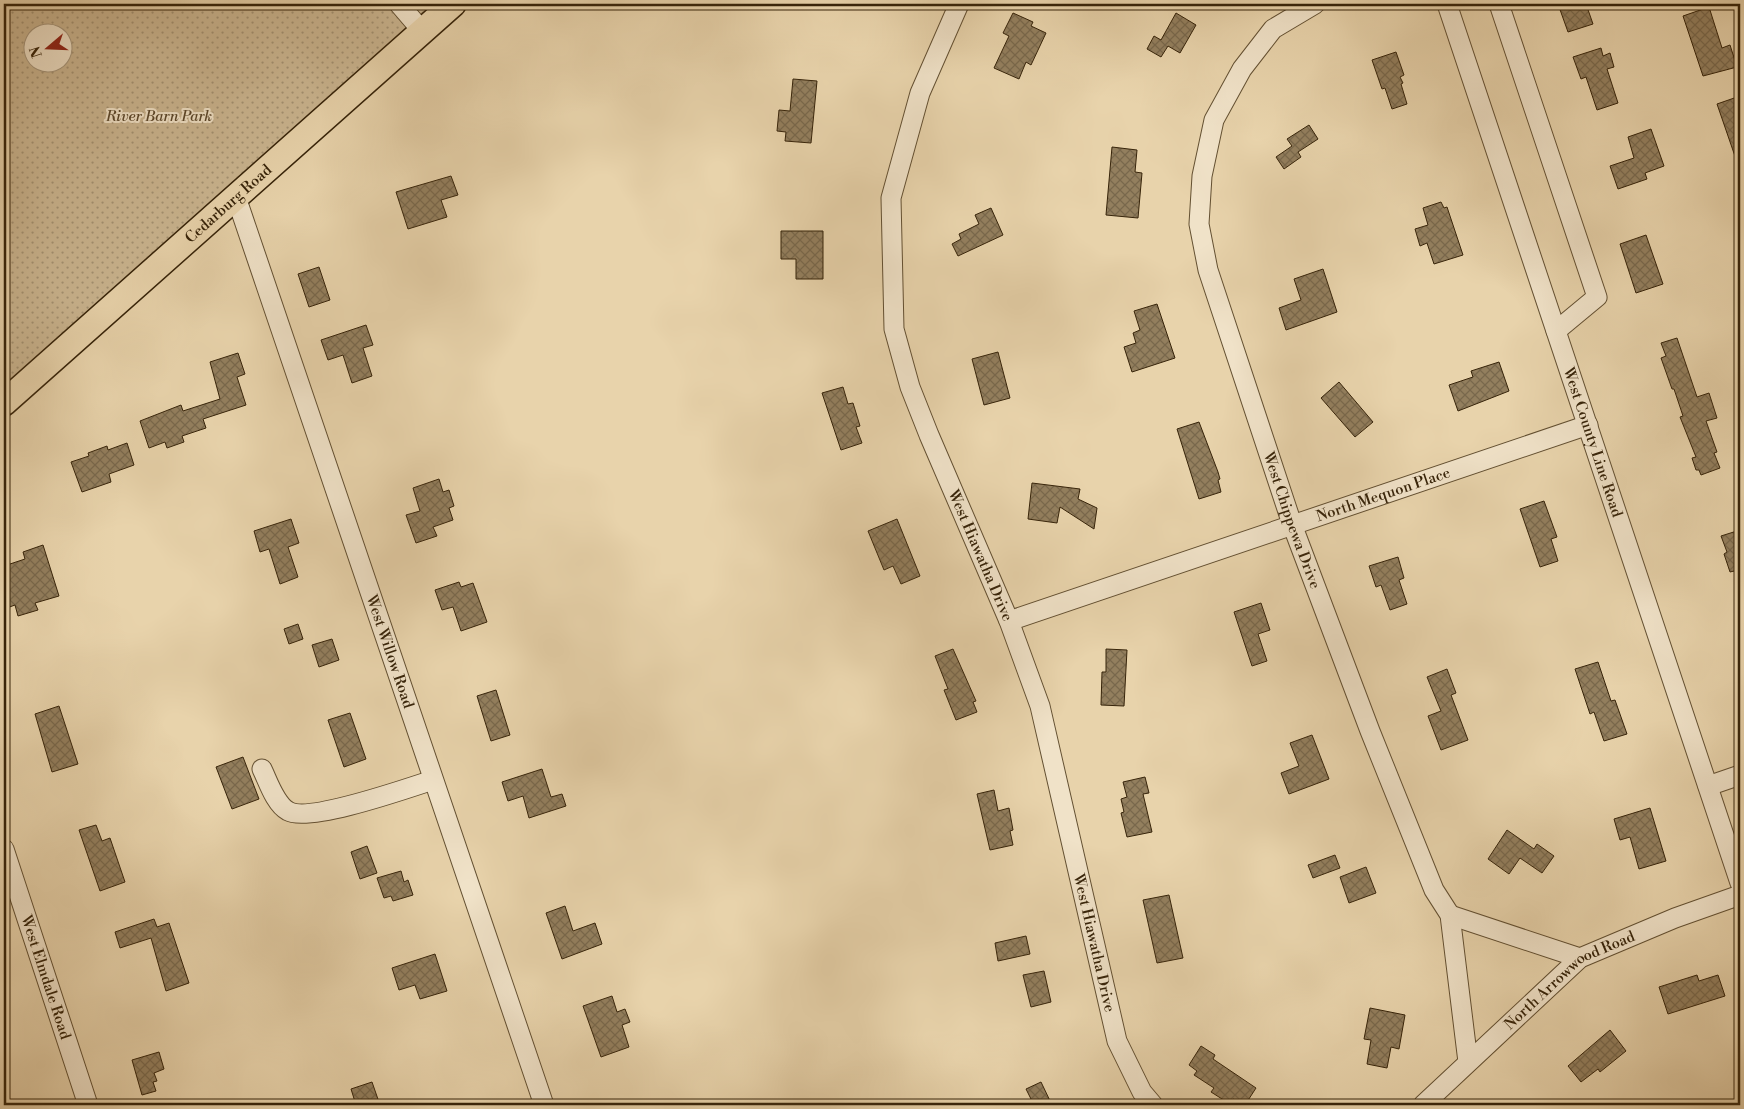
<svg xmlns="http://www.w3.org/2000/svg" width="1744" height="1109" viewBox="0 0 1744 1109" font-family="'Libre Bodoni',serif">
<defs>
<pattern id="park-dots" width="8" height="8" patternUnits="userSpaceOnUse" patternTransform="scale(1.25)"><rect width="8" height="8" fill="#cab590"/><path d="M2 2h.1M6 6h.1" fill="none" stroke="#a59374" stroke-width="1.8" stroke-linecap="round"/></pattern>
<pattern id="building-cross-hatch" width="8" height="8" patternUnits="userSpaceOnUse" patternTransform="scale(1.25)"><rect width="8" height="8" fill="#937f5e"/><path d="M0 0l8 8M0 8l8-8" fill="none" stroke="#79684c"/></pattern>
</defs>
<rect width="100%" height="100%" fill="#e8d3ab"/>
<filter id="stains"><feTurbulence type="fractalNoise" baseFrequency=".004" numOctaves="4"/><feColorMatrix values="0 0 0 0 .2 0 0 0 0 .09 0 0 0 0 .02 0 0 0 .5 -.17"/></filter>
<radialGradient id="worn" r=".72"><stop offset=".6" stop-color="#630" stop-opacity="0"/><stop offset="1" stop-color="#630" stop-opacity=".3"/></radialGradient>
<path fill="url(#park-dots)" stroke="#806c4d" fill-rule="evenodd" d="M4,4H454L4,403ZM32,32H62V62H32Z"/>
<path fill="url(#building-cross-hatch)" stroke="#37240a" d="M1558,4H1586L1593,24L1568,32Z
M1709,7L1722,48L1730,45L1737,67L1703,76L1683,16Z
M1013,13L1033,22L1031,26L1046,33L1031,65L1026,62L1019,79L994,68L1009,36L1003,33Z
M1176,13L1196,25L1180,53L1168,46L1161,57L1147,49L1154,36L1161,40Z
M1601,48L1603,56L1610,53L1614,67L1607,69L1618,103L1597,110L1586,77L1581,79L1573,57Z
M1396,52L1404,75L1400,77L1403,83L1401,84L1407,104L1392,109L1385,88L1382,89L1372,60Z
M793,79L817,81L811,143L785,141L786,132L777,131L779,110L790,111Z
M1740,96V165H1738L1717,104Z
M1309,125L1318,139L1298,152L1301,157L1284,169L1276,157L1292,146L1287,139Z
M1651,129L1664,166L1645,173L1647,179L1618,189L1610,166L1634,158L1628,137Z
M1112,147L1137,150L1135,172L1142,173L1138,218L1106,215Z
M451,176L458,195L441,200L447,217L408,229L396,192Z
M1441,202L1444,208L1447,207L1463,255L1434,264L1427,243L1420,246L1415,229L1428,225L1423,208Z
M991,208L1003,235L958,256L952,244L961,239L959,234L979,224L975,215Z
M781,231H823V279H796V259H781Z
M1646,235L1663,284L1636,293L1620,244Z
M319,267L330,300L309,307L298,274Z
M1323,269L1337,312L1286,330L1279,308L1301,300L1294,279Z
M1157,304L1175,358L1132,372L1124,347L1136,343L1133,333L1140,330L1134,311Z
M366,325L373,345L363,348L372,376L352,383L343,355L328,360L321,340Z
M1677,338L1697,397L1709,393L1717,418L1706,421L1717,452L1714,453L1720,468L1701,475L1699,470H1696L1692,458L1696,457L1680,417L1683,416L1674,389H1672L1661,358L1666,356L1661,343Z
M998,352L1010,398L984,405L972,359Z
M238,353L245,374L237,377L246,405L203,419L206,428L182,436L184,442L167,448L165,442L149,448L140,421L181,405L183,411L220,399L210,362Z
M1499,362L1509,391L1458,411L1449,385L1473,377L1471,371Z
M1339,382L1373,422L1355,437L1321,398Z
M843,387L848,404L853,403L860,426L856,427L862,443L841,450L822,393Z
M1199,422L1218,472L1220,479L1218,480L1221,492L1199,499L1177,429Z
M127,443L134,465L109,474L111,482L82,492L71,462L89,456L88,453L107,446L108,450Z
M439,479L443,492L449,490L454,506L449,508L453,520L433,527L437,536L416,543L406,515L420,511L413,488Z
M1032,483L1080,489L1078,499L1097,508L1094,529L1060,507L1057,523L1028,519Z
M1544,501L1557,537L1551,539L1558,561L1540,567L1520,509Z
M291,519L299,543L288,547L298,577L280,584L269,549L260,552L254,531Z
M897,519L920,576L901,584L893,566L884,570L868,531Z
M1740,530V584H1739L1734,571L1730,572L1724,554L1727,552L1721,536Z
M43,545L59,596L35,603L38,610L18,616L15,605L4,609V566L25,559L23,552Z
M1398,557L1404,578L1399,580L1407,604L1390,610L1381,585L1376,587L1369,566Z
M459,582L461,587L473,583L487,622L461,631L453,607L442,610L435,590Z
M1261,603L1270,630L1258,634L1267,661L1252,666L1234,612Z
M298,624L303,639L289,644L284,629Z
M332,639L339,660L319,667L312,645Z
M953,649L976,701L973,702L977,712L956,720L944,690L948,689L935,656Z
M1106,649L1127,650L1124,706L1101,705L1102,672H1106Z
M1598,662L1611,701L1615,700L1627,734L1604,741L1594,712L1590,714L1575,669Z
M1447,669L1456,693L1451,695L1468,740L1441,750L1428,716L1441,711L1427,677Z
M496,690L510,735L491,741L477,696Z
M59,706L78,764L52,772L35,714Z
M350,713L366,759L344,767L328,720Z
M1312,735L1329,779L1289,794L1281,773L1299,766L1290,743Z
M243,757L259,799L232,809L216,767Z
M542,769L551,797L562,794L566,806L529,818L523,796L508,801L502,782Z
M1145,777L1149,793L1143,794L1152,832L1127,837L1121,813L1124,812L1121,799L1127,797L1123,782Z
M994,790L998,811L1009,808L1013,830L1010,831L1013,845L990,850L977,794Z
M1650,808L1666,861L1639,869L1630,837L1620,840L1614,819Z
M96,825L102,841L110,838L125,882L100,891L79,830Z
M1507,830L1534,849L1537,844L1554,856L1542,873L1520,858L1509,874L1488,859Z
M367,846L377,873L360,879L351,852Z
M1335,855L1340,868L1313,878L1308,865Z
M1366,867L1376,893L1349,903L1340,877Z
M401,871L404,882L408,880L413,895L393,901L391,896L384,898L377,878Z
M1169,895L1183,958L1157,963L1143,900Z
M565,906L573,931L595,923L602,944L562,959L546,913Z
M154,919L157,927L169,923L189,983L166,991L151,938L120,948L115,932Z
M1026,936L1030,954L998,961L995,943Z
M435,954L447,991L420,999L415,985L399,990L392,968Z
M1044,971L1051,1002L1031,1007L1023,975Z
M1697,975L1699,981L1718,975L1725,996L1668,1014L1659,987Z
M612,996L617,1012L625,1009L630,1022L622,1025L629,1047L601,1057L583,1006Z
M1370,1008L1405,1015L1399,1049L1391,1047L1387,1068L1367,1064L1371,1040L1364,1039Z
M1610,1030L1626,1051L1600,1072L1598,1069L1581,1082L1568,1066Z
M1201,1046L1215,1055L1213,1059L1256,1088L1245,1105L1233,1099L1230,1104L1211,1092L1214,1088L1194,1075L1197,1071L1189,1065Z
M159,1052L164,1069L154,1073L157,1081L153,1082L156,1091L142,1095L132,1060Z
M372,1082L380,1105H356L351,1089Z
M1041,1082L1052,1105H1034L1026,1089Z"/>
<g fill="none" stroke-linecap="round" stroke-linejoin="round">
<g stroke="#635032" stroke-width="21">
<g id="minor">
<path d="M399,4L423,32"/>
<path id="s1" d="M959,4L920,93L891,198L894,329L910,387L929,435L1009,621L1040,706L1117,1041L1142,1092L1153,1105"/>
<path id="s2" d="M1315,4L1273,29L1242,69L1214,120L1202,176L1199,224L1208,270L1293,527L1370,731L1434,890L1450,915L1468,1062"/>
<path id="s3" d="M1447,4L1740,883"/>
<path d="M1499,4L1597,297L1556,331"/>
<path id="s4" d="M236,197L544,1105"/>
<path id="s5" d="M1009,621L1588,425"/>
<path d="M262,769C268,781 275,804 288,811C309,823 408,788 433,780"/>
<path d="M1708,786L1740,775"/>
<path id="s6" d="M4,849L88,1105"/>
<path d="M1450,915L1580,958"/>
<path id="s7" d="M1423,1105L1580,958L1675,918L1740,895"/>
</g>
</g>
<g stroke="#37240a" stroke-width="28">
<g id="major">
<path id="s8" d="M4,403L453,4"/>
</g>
</g>
<use href="#minor" stroke="#f0e2c8" stroke-width="19"/>
<use href="#major" stroke="#e8d3ab" stroke-width="25"/>
</g>
<g text-anchor="middle" stroke-width="4" stroke-linejoin="round" paint-order="stroke">
<g font-size="15" font-style="italic" fill="#5c482c" stroke="#f0e2c8">
<text x="159" y="121">River Barn Park</text>
</g>
<g font-size="15" fill="#37240a" stroke="#f0e2c8">
<text dy="5" stroke="none"><textPath href="#s8" startOffset="300">Cedarburg Road</textPath></text>
<text dy="5" stroke="none"><textPath href="#s3" startOffset="462">West County Line Road</textPath></text>
<text dy="5" stroke="none"><textPath href="#s5" startOffset="395">North Mequon Place</textPath></text>
<text dy="5" stroke="none"><textPath href="#s2" startOffset="574">West Chippewa Drive</textPath></text>
<text dy="5" stroke="none"><textPath href="#s1" startOffset="580">West Hiawatha Drive</textPath></text>
<text dy="5" stroke="none"><textPath href="#s4" startOffset="480">West Willow Road</textPath></text>
<text dy="5" stroke="none"><textPath href="#s1" startOffset="985">West Hiawatha Drive</textPath></text>
<text dy="5" stroke="none"><textPath href="#s6" startOffset="135">West Elmdale Road</textPath></text>
<text dy="5" stroke="none"><textPath href="#s7" startOffset="194">North Arrowwood Road</textPath></text>
</g>
</g>
<rect width="1744" height="1109" fill="none" stroke="#e8d3ab" stroke-width="20"/>
<rect x="5" y="5" width="1734" height="1099" fill="none" stroke="#37240a" stroke-width="2.5"/>
<rect x="10" y="10" width="1724" height="1089" fill="none" stroke="#37240a"/>
<g transform="translate(48 48) rotate(251)"><circle r="24" fill="#f0e2c8" stroke="#a6967c"/>
<path d="M0-4L9 19L0 12L-9 19Z" fill="#8f2418"/>
<text y="-8" font-size="14" font-weight="bold" text-anchor="middle" fill="#37240a">N</text>
</g>
<rect width="100%" height="100%" filter="url(#stains)"/>
<rect width="100%" height="100%" fill="url(#worn)"/>
</svg>
